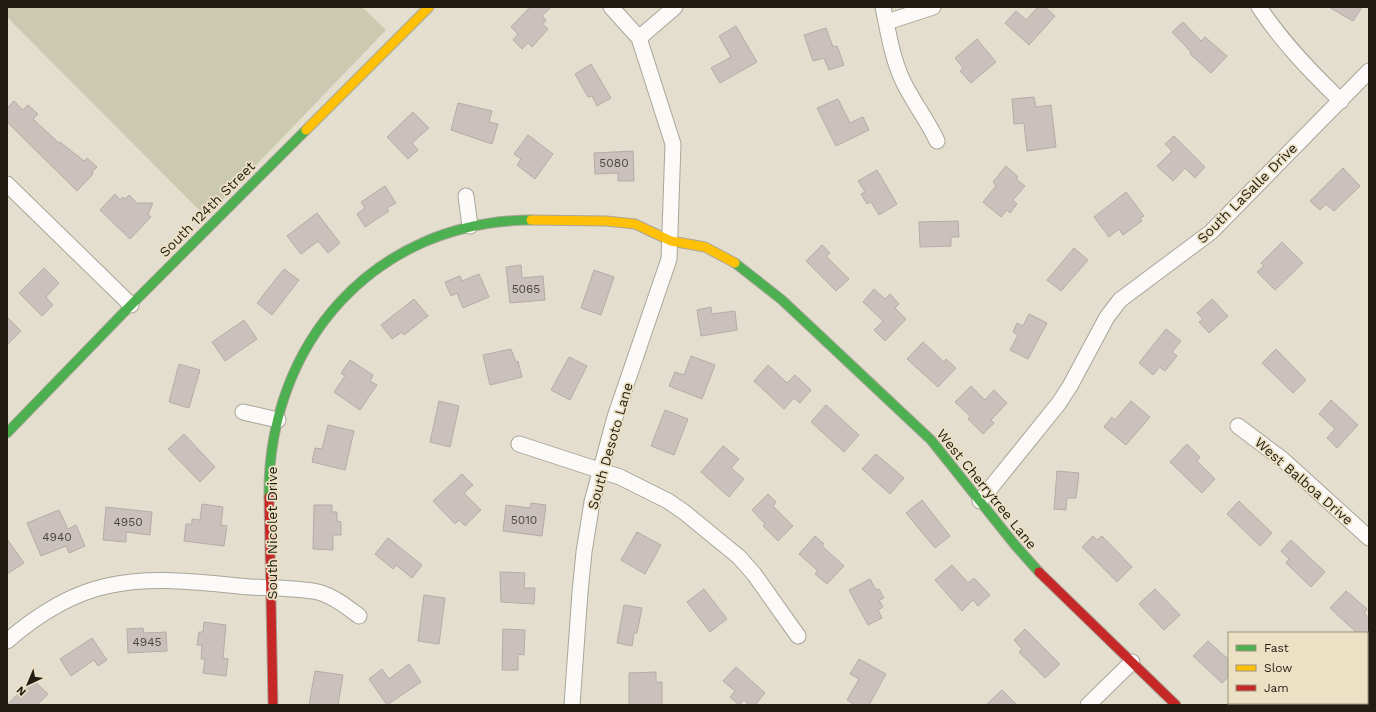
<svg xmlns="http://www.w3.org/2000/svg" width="1376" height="712" viewBox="0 0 1376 712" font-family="'Work Sans',sans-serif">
<rect width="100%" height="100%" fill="#e4dece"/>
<path fill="#cbcab0" d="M7,7H362L386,30L206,217L7,17Z"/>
<path fill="#cac1bc" stroke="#b5aca8" d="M530,7H551L542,16L546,20L543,24L548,29L532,47L528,43L522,49L513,40L518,34L511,27Z
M1038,7H1045L1055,16L1029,45L1005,23L1016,11L1026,20Z
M1329,7H1362L1353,21Z
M1183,22L1201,41L1205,37L1227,56L1211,73L1190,54L1191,52L1172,32Z
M736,26L757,62L720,83L711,68L731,57L719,36Z
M826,28L833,47L837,46L844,65L829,70L824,58L813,61L804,35Z
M977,39L996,62L971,83L960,71L963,68L955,58Z
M591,64L611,98L597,106L592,96L588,97L575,74Z
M1034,97L1036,107L1051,105L1056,147L1027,151L1024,123L1014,124L1012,99Z
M838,99L850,123L863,117L869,130L836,146L817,108Z
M14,101L23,110L28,105L38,114L33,119L59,143L60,142L84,161L87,158L97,167L92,172L93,174L77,191L7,122V108Z
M458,103L492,111L489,122L498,124L492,144L451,130Z
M413,112L429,128L412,143L418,150L408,159L387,137Z
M528,135L553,154L535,179L517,165L521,159L514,154Z
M1174,136L1205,167L1195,178L1185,168L1173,181L1157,166L1172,151L1165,144Z
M633,151L634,181H618V173L595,174L594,153Z
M1006,166L1018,177L1016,179L1025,186L1013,200L1017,204L1010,213L1007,210L1001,217L983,202L996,186L993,182Z
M1343,168L1360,186L1334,211L1326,204L1320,210L1310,201Z
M877,170L897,204L879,215L871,202L867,204L861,194L865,192L858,181Z
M385,186L396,203L387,208L389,211L365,227L357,214L365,208L361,202Z
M1126,192L1144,216L1140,218L1142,221L1123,235L1119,229L1109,237L1094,217Z
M115,194L120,200L123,197L125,199L129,195L137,203H153L148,214L151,217L130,239L100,210Z
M317,213L340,243L328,253L318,241L301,254L287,236Z
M958,221L959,237H951V246L920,247L919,222Z
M1282,242L1303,263L1275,290L1257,272L1264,266L1261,263Z
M822,245L830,253L826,256L849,279L836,291L806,261Z
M1074,248L1088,260L1061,291L1047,280Z
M521,265L522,278L543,276L545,300L510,303L506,267Z
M44,268L59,283L46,297L53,305L42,316L19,293Z
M284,269L299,280L272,315L257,303Z
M594,270L614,277L601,315L581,308Z
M479,274L489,297L463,308L457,293L451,296L445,282L460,276L462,281Z
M874,289L885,299L890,294L899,304L895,308L906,319L885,341L874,330L883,321L863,302Z
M414,299L428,316L404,335L402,332L392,339L381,325Z
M1212,299L1228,316L1209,333L1199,322L1203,319L1197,313Z
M711,307L712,314L735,311L737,330L701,336L697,310Z
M1029,314L1047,323L1028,359L1010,350L1018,335L1013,332L1017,323L1023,326Z
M7,317L21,331L7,345Z
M244,320L257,339L225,361L212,342Z
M1166,329L1181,341L1172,352L1177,356L1165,371L1160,367L1153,375L1139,363Z
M923,342L944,362L946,359L956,368L938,387L907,359Z
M511,349L516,362L518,361L522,377L490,385L483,355Z
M1276,349L1306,380L1293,393L1262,363Z
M691,356L715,365L702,399L669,386L675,372L684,375Z
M569,357L587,366L570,400L551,390Z
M350,360L373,375L370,381L377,385L360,410L334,392L345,376L341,373Z
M179,364L200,370L189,408L169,402Z
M768,365L787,383L795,375L811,390L800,403L794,398L784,409L754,381Z
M971,386L985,400L994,390L1007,403L991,420L994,423L983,434L968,419L970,416L955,402Z
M1331,400L1358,425L1337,448L1327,438L1335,429L1319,414Z
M439,401L459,406L450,447L430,442Z
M1131,401L1150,417L1126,445L1104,427L1112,417L1115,420Z
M826,405L859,435L844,452L811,422Z
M665,410L688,419L674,455L651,446Z
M328,425L354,431L345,470L312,462L315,448L322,449Z
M184,434L215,467L200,482L168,449Z
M1187,444L1200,457L1197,461L1215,479L1202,493L1170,462Z
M723,446L739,459L731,468L744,479L729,497L701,472Z
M876,454L904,478L890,494L862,469Z
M1057,471L1079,473L1076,498H1067L1066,510L1054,509Z
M462,474L473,485L464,493L481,510L465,526L459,520L455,524L433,501Z
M768,494L776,502L773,506L793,526L778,541L763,526L765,524L752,510Z
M922,500L950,536L935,548L906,513Z
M1239,501L1272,533L1260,546L1227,514Z
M531,503L546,505L542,536L503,531L506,505L530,508Z
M202,504L223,507L221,525L227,526L224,546L184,541L186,524H192V519L200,520Z
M314,505H332V512H337V521L341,522V535H333V550L313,549Z
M106,507L152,512L150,535L126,532V542L103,540Z
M59,510L68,529L76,525L85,546L69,553L66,546L41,556L27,523Z
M637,532L661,545L645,574L621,560Z
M815,536L824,544L822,546L844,566L827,584L815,574L818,571L799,554Z
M1093,536L1097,540L1102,536L1132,567L1117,582L1082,547Z
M388,538L422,565L412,578L396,565L393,569L375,554Z
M7,539L24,563L7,574Z
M1291,540L1325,572L1311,587L1286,563L1289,559L1281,551Z
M952,565L968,583L974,578L990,595L978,606L973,600L962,611L935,580Z
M500,572L525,573L524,588H535L534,604L501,602Z
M870,579L876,590L879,589L884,598L879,600L883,607L878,610L882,618L868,625L849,590Z
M704,589L727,619L710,632L687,602Z
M1155,589L1180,615L1164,630L1139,604Z
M1346,591L1367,609L1364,613L1369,618V633H1357L1330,608Z
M424,595L445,598L439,644L418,641Z
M624,605L642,608L637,633H634L632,646L617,643Z
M204,622L226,625L223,658L228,659L226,676L203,673L205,659H201L202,645H197L199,632H203Z
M143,628L144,633L166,632L167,651L128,653L127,629Z
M503,629L525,630L524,655L518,654V670H502Z
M1025,629L1060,664L1045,678L1019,652L1022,649L1014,640Z
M92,638L107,660L98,666L94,660L71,676L60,659Z
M1208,641L1229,660V676L1222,683L1193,656Z
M859,659L886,674L869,705H856L847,700L859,679L850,674Z
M409,664L421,682L387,705L369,679L382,669L389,679Z
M736,667L765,693L755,705H749L744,700L739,705L730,697L735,691L723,681Z
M315,671L343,675L338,705H309Z
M656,672V682H662V705H629V673Z
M32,679L48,694L37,705H7Z
M1002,690L1017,705H986Z"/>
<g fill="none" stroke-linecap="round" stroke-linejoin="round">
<g stroke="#aaa599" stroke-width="17">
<path id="street" d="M883,7C888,31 892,57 902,79C912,101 927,119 937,141
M1259,7C1282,42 1311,72 1341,101
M887,22L933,7
M639,38L675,7
M7,184L131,305
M466,196L470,226
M243,412L278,420
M1238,426L1282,459L1369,538
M519,444L620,477L668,501L684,512L739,557L754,574L798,636
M980,501L1059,403L1070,386L1107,317L1120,300L1211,232L1369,71
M7,641C36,616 69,594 107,586C154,575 203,583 251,587C273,588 297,588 318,592C333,596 347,607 359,616
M572,705L580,592L584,552L592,502L615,417L669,259L673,144L639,38L611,7
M1088,705L1132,662"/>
</g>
<g stroke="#aaa599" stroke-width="11">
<path id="fast" d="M735,263L782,300L931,440L1015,545L1039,572
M7,433L131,305L306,130
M269,497C267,343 375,221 531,220"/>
</g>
<g stroke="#aaa599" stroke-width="11">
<path id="slow" d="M306,130L429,7
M531,220L606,221L635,224L671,241L705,247L735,263"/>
</g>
<g stroke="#aaa599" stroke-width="11">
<path id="jam" d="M269,497L273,705
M1039,572L1176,705"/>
</g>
<use href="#street" stroke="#fbfaf8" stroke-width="15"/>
<use href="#fast" stroke="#4caf50" stroke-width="9"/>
<use href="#slow" stroke="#ffc107" stroke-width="9"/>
<use href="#jam" stroke="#c62828" stroke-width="9"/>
</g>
<g text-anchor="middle" stroke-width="3.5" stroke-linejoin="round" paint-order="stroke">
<g font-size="12" fill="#4b463c">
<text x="614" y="167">5080</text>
<text x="526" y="293">5065</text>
<text x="524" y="524">5010</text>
<text x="128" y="526">4950</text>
<text x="57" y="541">4940</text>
<text x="147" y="646">4945</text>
</g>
<g font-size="14" fill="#211d12" stroke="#ede1c5">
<text transform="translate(1247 193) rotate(-45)" y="5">South LaSalle Drive</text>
<text transform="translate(207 209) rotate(-45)" y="5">South 124th Street</text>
<text transform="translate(610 446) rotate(-74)" y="5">South Desoto Lane</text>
<text transform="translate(1304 481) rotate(41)" y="5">West Balboa Drive</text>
<text transform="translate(987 489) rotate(51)" y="5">West Cherrytree Lane</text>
<text transform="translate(272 533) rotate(-90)" y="5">South Nicolet Drive</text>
</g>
</g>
<rect width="1376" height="712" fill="none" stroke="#211d12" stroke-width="16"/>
<rect x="1228" y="632" width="140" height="72" fill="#ede1c5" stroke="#9b937d"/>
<rect x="1236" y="645" width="20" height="6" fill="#4caf50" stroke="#9b937d"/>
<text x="1264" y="652" font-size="12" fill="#211d12">Fast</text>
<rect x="1236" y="665" width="20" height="6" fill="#ffc107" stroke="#9b937d"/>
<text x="1264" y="672" font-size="12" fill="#211d12">Slow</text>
<rect x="1236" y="685" width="20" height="6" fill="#c62828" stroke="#9b937d"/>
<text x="1264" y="692" font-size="12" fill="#211d12">Jam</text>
<g transform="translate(28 684) rotate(224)" stroke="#ede1c5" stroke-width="3" paint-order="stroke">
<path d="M0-3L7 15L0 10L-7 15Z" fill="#211d12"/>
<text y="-6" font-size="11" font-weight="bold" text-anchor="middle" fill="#211d12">N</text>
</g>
</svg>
